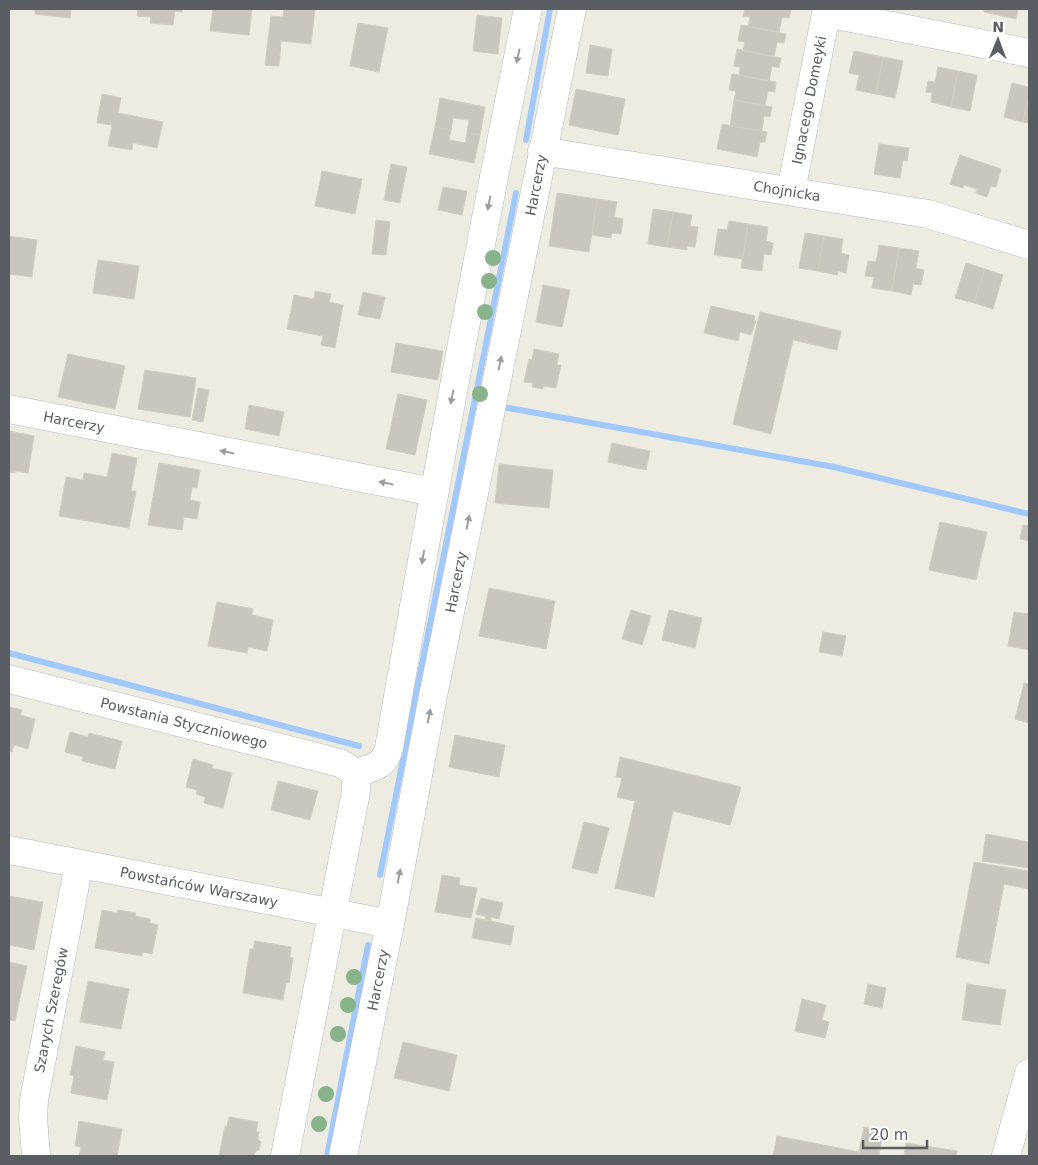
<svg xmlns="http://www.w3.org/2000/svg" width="1038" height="1165" viewBox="0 0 1038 1165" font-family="'DejaVu Sans',sans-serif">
<rect width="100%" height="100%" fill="#edece2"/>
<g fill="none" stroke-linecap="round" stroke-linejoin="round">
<path stroke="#a1c9fd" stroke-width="6" d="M526,140L550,9
M503,407L834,467L1029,514
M9,653L359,746
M380,875L516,193
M327,1156L368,945"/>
</g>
<path fill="#c8c6bf" stroke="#d1cec0" d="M35,9H71L70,18L35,14Z
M138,9H182V12L175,11L173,25L150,23L151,17L137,16Z
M213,9H252L249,35L210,31Z
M291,9H315L311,44L281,41L279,66L265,65L271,16L283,17L284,10H290Z
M745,9H791L789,18L782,17L779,32L748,27L750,17L743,16Z
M984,9H1018L1016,19L984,12Z
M477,15L502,18L498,54L473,51Z
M358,23L388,28L379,72L350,66Z
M741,25L786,34L784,43L777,42L774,57L743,51L745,42L738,41Z
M590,45L612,49L608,76L586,73Z
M737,49L781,58L779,68L772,66L769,81L739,75L740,67L734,66Z
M854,51L883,57L876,94L856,90L859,75L849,73Z
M883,57L903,61L895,98L876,94Z
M938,67L958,71L951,107L931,102L932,93L926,92L928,81L935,82Z
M958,71L977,75L970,111L951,107Z
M732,74L776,82L775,92L768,91L765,106L734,100L736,91L729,90Z
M1012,83L1029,87V96L1023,122L1004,117Z
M576,89L625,99L618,135L569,125Z
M102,94L121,98L118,113L163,122L157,148L133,143L132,150L108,146L112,125L97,123Z
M1029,96V123L1023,122Z
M440,98L485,107L480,135L467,133L469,120L453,118L451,130L435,127Z
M734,100L772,107L770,117L764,116L762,131L730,126Z
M722,124L767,132L765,142H760L757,157L717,149Z
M435,127L451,130L449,140L465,143L467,133L480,135L474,163L429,154Z
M879,144L909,148L907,161L903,160L900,178L874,174Z
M960,155L1001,169L996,187L991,186L987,197L976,193L977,189L964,185L963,188L950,184Z
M391,164L407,167L400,203L384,200Z
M322,171L362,179L355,214L315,206Z
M443,187L467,191L462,215L438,210Z
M557,193L597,199L589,252L549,246Z
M597,199L617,202L614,217L623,219L621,234L612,233L611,238L592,235Z
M653,209L673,212L667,247L648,244Z
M673,212L692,215L690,226L698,227L695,247L687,246V250L667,247Z
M376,220L390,222L386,255L372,254Z
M729,221L748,224L743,259L714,255L718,229L727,230Z
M748,224L768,227L766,241L773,243L771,255L764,254L762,271L741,268Z
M805,233L824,236L818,271L799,268Z
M9,236L37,240L32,277L9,274Z
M824,236L843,239L841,253L849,255L846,273L838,271L837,275L818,271Z
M879,245L899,248L892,291L872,288L874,277L865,276L868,261L876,262Z
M899,248L919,251L916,268L924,270L921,285L913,284L911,295L892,291Z
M98,260L139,266L134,299L93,293Z
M966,263L985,269L974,303L955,298Z
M985,269L1003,275L993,309L974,303Z
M543,285L570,290L562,327L536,322Z
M315,291L331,294L329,302L343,305L335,348L321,345L323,336L287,329L294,295L314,299Z
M363,292L385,297L380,319L358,315Z
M711,306L755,316L754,320L756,321L751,335L740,332L738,341L704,333Z
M760,312L841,331L837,350L793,340L771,434L733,424Z
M396,343L443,351L438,380L391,372Z
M534,349L559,354L557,365H561L556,388L543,386V389L532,387L533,383L524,382L529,359L532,360Z
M68,354L125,366L115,409L58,397Z
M145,370L196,378L190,417L138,409Z
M198,388L209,390L203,422L192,420Z
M398,394L427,400L415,455L386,449Z
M249,405L284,412L279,436L245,429Z
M9,431L34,436L28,473L15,471V473L9,472Z
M612,443L650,451L646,470L608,462Z
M112,453L137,458L131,491H136L129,528L59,516L66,477L83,480L84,473L107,477Z
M159,463L200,470L197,488L192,487L190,500L200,502L197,519L184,517L182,530L148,525Z
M499,464L553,470L549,508L495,503Z
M940,522L987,532L976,580L929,570Z
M1023,525L1029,526V541L1020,539Z
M489,588L555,601L546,649L479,636Z
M217,602L253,609L252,615L273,620L267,651L248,647L247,653L208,646Z
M631,610L651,616L642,645L622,639Z
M669,610L702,618L695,648L662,640Z
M1014,612L1029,614V650L1008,646Z
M823,632L846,636L842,656L819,652Z
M1024,683L1029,684V723L1015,719Z
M9,707L22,710L20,715L35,719L28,749L14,745L12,752L9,751Z
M70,732L88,737L89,733L122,741L115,769L82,761L83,757L65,752Z
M455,735L505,745L499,777L449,767Z
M620,757L741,787L730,825L673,811L654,897L615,888L635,801L617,797L622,778L616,777Z
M193,759L213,765L212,768L232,773L223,808L204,803L205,797L196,794L197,790L186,787Z
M278,781L318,791L310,820L271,810Z
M584,822L609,828L597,874L572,868Z
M986,834L1029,842V868L982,861Z
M974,862L1029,871V889L1004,884L989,964L956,957Z
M442,875L460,878L459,885L477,888L471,918L435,912Z
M9,896L43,902L34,950L9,945Z
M481,898L503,903L499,919L491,917V921L485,920L486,916L476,914Z
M102,910L117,913L118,910L136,913L135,916L150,919V923L158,925L152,954L143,952L142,956L95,948Z
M476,918L514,926L511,945L472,938Z
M255,941L291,947L290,957L293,958L289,983H286L283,1000L243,993L250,949H253Z
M9,962L27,966L15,1021L9,1020Z
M88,981L129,989L121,1029L80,1022Z
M868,984L886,988L882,1008L864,1004Z
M967,984L1006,990L1000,1025L962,1020Z
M802,999L826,1005L822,1020L829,1022L825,1038L795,1031Z
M403,1042L457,1055L449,1091L394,1078Z
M76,1046L105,1052L103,1060L114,1062L107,1100L71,1093L74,1076L70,1075Z
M229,1117L258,1122L256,1132H259L258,1139L261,1142L259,1150L255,1152L254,1156H219L225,1126H227Z
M79,1121L122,1129L117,1156H79L81,1147L75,1146Z
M864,1127L883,1130L879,1156H858Z
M777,1136L859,1152L858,1156H773Z
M906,1143L957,1151L956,1156H904Z"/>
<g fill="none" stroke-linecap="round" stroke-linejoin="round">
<g stroke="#b7b9be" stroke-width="29">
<path id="minor" d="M826,13L1029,53
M542,151L928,214L1029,245
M791,191L827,9
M9,409L434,492
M9,679L340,763L356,773
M356,773C372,768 385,766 389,748C432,501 477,254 528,9
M9,850L390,924
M36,1156L33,1118L34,1100L79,864
M285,1156L356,792V773
M343,1156L390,924L432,701L572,9
M1006,1156L1029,1073"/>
</g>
<use href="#minor" stroke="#fff" stroke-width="28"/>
</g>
<g fill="#89b38b">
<circle cx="493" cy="258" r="8"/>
<circle cx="489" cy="281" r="8"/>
<circle cx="485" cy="312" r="8"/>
<circle cx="480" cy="394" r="8"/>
<circle cx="354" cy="977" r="8"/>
<circle cx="348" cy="1005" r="8"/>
<circle cx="338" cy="1034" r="8"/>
<circle cx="326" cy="1094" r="8"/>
<circle cx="319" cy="1124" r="8"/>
</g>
<defs><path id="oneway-solid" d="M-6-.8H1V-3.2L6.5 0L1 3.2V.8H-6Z" transform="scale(1.25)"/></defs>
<g fill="#9c9ea1">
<use href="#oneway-solid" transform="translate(518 56) rotate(102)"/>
<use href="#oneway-solid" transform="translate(489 203) rotate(101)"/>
<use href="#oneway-solid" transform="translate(500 363) rotate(-79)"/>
<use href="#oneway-solid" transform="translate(452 397) rotate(101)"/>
<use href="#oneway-solid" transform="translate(227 452) rotate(-169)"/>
<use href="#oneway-solid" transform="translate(386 483) rotate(-169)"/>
<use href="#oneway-solid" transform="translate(468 522) rotate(-79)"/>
<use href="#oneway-solid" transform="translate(423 557) rotate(100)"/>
<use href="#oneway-solid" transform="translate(429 716) rotate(-79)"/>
<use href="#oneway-solid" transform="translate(399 876) rotate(-79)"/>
</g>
<g text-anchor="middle" stroke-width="5" stroke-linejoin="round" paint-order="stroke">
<g font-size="14" fill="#5a5d62" stroke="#fff">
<text transform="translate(809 100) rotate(-79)" y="5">Ignacego Domeyki</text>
<text transform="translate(536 185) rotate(-79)" y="5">Harcerzy</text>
<text transform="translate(787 191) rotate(9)" y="5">Chojnicka</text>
<text transform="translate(74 422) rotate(11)" y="5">Harcerzy</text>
<text transform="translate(456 582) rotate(-79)" y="5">Harcerzy</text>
<text transform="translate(184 723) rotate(14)" y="5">Powstania Styczniowego</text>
<text transform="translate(199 887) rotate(11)" y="5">Powstańców Warszawy</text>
<text transform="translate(378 980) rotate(-79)" y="5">Harcerzy</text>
<text transform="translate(51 1010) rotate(-79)" y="5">Szarych Szeregów</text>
</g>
</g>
<rect width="1038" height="1165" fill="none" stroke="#5a5d62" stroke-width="20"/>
<g transform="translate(998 40) rotate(1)" stroke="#ffffff" stroke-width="4" paint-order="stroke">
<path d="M0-4L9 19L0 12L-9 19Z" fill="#5a5d62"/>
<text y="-8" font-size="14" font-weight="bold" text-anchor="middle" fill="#5a5d62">N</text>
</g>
<path d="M863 1140v8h64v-8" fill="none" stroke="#5a5d62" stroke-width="2.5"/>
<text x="870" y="1140" font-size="15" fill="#5a5d62" stroke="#ffffff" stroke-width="4" paint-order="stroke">20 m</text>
</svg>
